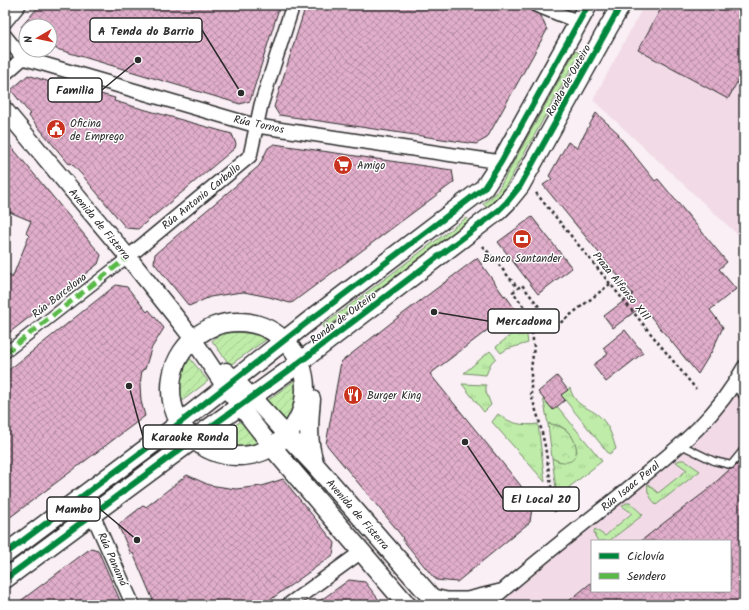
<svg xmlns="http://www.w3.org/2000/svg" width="749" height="610" viewBox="0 0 749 610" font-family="Kalam,sans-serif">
<defs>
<pattern id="grass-tufts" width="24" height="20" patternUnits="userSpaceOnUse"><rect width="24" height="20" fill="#bfeca9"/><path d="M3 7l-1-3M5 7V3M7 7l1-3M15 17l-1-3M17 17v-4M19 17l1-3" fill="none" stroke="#a4cb92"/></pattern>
<pattern id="park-crowns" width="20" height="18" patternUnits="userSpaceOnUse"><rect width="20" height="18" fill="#bfeca9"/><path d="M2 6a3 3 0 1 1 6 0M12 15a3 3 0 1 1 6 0" fill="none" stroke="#a4cb92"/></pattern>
<pattern id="garden-furrows" width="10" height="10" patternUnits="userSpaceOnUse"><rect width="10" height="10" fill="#bfeca9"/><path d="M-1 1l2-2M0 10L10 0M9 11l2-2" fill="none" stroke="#a4cb92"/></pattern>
<pattern id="building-cross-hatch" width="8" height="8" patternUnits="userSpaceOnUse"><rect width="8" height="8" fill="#e0adca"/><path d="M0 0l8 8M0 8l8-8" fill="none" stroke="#b68da4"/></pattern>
</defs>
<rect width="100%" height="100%" fill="#f9eff4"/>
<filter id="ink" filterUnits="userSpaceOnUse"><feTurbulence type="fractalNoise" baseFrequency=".025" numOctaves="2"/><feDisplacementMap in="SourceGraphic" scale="8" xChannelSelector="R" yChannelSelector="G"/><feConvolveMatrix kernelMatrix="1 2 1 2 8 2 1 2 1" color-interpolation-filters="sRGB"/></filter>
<g filter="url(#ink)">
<path fill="#f2dbe7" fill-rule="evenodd" d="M644,5H744V221L741,238L593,100Z
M744,367V605H484L681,445ZM592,541H730V591H592Z"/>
<path fill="url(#grass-tufts)" stroke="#758c6a" d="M525,323L528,343L507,349L501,353L496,347Z
M490,351L496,358L491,363L486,375L464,373Z
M462,384L486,385V392L491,405L484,412Z
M570,388C576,410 592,406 603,420C610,428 613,439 616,449L609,454L561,395Z
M547,394L602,461L557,497L552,458L560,462L577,452C575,436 566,424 548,424L543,397Z
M498,414C511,424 522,426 538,424L545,482L492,422Z
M680,460H684L700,471L656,505C651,498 646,493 648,484L658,493L687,470L676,462Z
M626,503H630L643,515L609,541H598L595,536L594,531L595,529L605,536L632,513L622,506Z"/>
<path fill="url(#park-crowns)" stroke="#758c6a" d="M548,424C583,425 587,477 552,458Z"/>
<path fill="url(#garden-furrows)" stroke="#758c6a" d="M575,51L580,53L509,181L500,195L487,208L483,204L497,192Z
M466,218L469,221L325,329L322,326Z
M237,332L254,334L267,339L230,365L212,341C220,334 227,333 237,332Z
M189,357L208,381L178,404C175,385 178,373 189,357Z
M295,380C297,398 295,412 285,426L264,403Z
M241,421L260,446C241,451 228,451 208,445Z"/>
<path fill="url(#building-cross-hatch)" stroke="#2b2b2b" d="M40,5H280L250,101L240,104L50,47V26H26V32L21,27Z
M306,5H528L530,10L541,16L547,30L487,138L476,144L279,115L274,107Z
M663,5H744V69L728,99L638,50Z
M28,75L50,82V80L115,98L114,101L232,134L236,144L235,148L138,229L126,228L83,176L71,163L69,164L28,115L30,114L11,90Z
M596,113L619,134L618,135L655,181L658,179L727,262L719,269L736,289L710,310L723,327L712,351L698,374L642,306L613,328L604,316L633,294L543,185L552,179L549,176L568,142L577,148Z
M5,139L101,255L98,264L5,336V269L12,278L29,236L26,233L31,221L5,210Z
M274,144L452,170L454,182L293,302L290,303L269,297L244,292L235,293L210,297L189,306L154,263L155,254L259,166L268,148Z
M532,217L572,268L538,294L498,242Z
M477,258L504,296L505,295L515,309L430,374L517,481L531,499V500L533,501L530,522L457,582L436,580V578H434L402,539L403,538L394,526L326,444L341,362L396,319Z
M116,285L127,287L147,312L149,310L164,328L151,349L145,369L142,370L140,385L141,401L145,416L5,521V373Z
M625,330L643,353L606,382L593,365L608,354L603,348Z
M557,376L568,390L561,395L565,400L553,410L538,392Z
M744,457V605H564L592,582V591H730V541H641L665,522L705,492L730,469L734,468Z
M187,475L209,485L236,489L262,486L283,479L335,543L333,555L263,605H155L133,553L131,554L118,525L144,505L146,507Z
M91,548L98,550L122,605H15Z
M349,580L365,582L383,605H314Z"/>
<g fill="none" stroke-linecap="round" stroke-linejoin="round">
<g stroke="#2b2b2b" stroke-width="9">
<path id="service" d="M734,386L744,397
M681,445L714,461L731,465L744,449"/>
</g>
<g stroke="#2b2b2b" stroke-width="13">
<path id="pedestrian" d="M5,353L128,257"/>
</g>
<g stroke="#2b2b2b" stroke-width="16">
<path id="minor" d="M536,5L579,22
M5,22L19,5
M5,36L23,58L5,74
M23,58L257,126L501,162
M128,257L250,156L261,105L293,5
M92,513L133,605
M429,595L447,599H467L500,591
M288,605L361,552
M486,605C531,565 578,528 625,491C671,453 715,421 744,367"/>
</g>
<g stroke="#2b2b2b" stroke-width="19">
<path id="tertiary" d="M5,110L128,257L179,321L193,339L225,387L272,447
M226,371L252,397L287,435"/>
</g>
<g stroke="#2b2b2b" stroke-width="21">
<path id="secondary" d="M171 389a67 67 0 1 1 134 0a67 67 0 1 1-134 0Z
M311,399C309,421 307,441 314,462
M287,435L315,465L438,605
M272,447L407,605
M5,554L163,436L309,321L484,188L501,162L588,5
M5,579L194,439L288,371L498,211L507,202L520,186L621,5"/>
</g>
<path stroke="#2b2b2b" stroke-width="2.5" stroke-dasharray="3 3" stroke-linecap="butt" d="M536,193L696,389
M483,246L518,288
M555,512L545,446L539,420L531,395V369L534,347L530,319L524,307L513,292L522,285L555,327L610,284"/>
<use href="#service" stroke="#fff" stroke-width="6"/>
<use href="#pedestrian" stroke="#fff" stroke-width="10"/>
<use href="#minor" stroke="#fff" stroke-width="13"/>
<use href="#tertiary" stroke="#fff" stroke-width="16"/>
<use href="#secondary" stroke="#fff" stroke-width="18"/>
<path stroke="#58b947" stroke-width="5" stroke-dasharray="10 5" stroke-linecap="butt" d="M5,353L128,257"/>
<g stroke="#fff" stroke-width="8">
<path id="cycleway" d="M5,554L163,436L309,321L484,188L501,162L588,5
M5,579L194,439L288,371L498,211L507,202L520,186L621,5"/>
</g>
<use href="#cycleway" stroke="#00873e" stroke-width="6"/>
</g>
</g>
<defs>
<g id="civic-disc" transform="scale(1)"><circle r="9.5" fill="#c8321e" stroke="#fff"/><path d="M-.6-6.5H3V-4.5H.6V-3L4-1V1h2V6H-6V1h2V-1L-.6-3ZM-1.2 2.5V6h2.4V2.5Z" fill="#fff"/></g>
<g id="supermarket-disc" transform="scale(1)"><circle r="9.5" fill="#c8321e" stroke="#fff"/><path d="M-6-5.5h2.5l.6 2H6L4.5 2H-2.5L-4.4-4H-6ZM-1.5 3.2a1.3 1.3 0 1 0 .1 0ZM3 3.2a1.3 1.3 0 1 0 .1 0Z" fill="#fff"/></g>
<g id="bank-disc" transform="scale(1)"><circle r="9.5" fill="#c8321e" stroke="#fff"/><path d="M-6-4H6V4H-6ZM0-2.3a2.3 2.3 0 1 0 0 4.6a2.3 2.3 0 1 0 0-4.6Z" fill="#fff"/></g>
<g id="restaurant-disc" transform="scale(1)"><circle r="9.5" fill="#c8321e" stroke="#fff"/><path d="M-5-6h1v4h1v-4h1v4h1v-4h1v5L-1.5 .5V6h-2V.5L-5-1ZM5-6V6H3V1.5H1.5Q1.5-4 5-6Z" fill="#fff"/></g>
</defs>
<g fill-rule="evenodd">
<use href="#civic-disc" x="56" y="129"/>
<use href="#supermarket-disc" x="343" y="165"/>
<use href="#bank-disc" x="522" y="239"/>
<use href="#restaurant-disc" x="353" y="395"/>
</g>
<g text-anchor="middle" stroke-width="3" stroke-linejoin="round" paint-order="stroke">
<g font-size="11" fill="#2b2b2b" stroke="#fff">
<text transform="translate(568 80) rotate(-61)" y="4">Ronda de Outeiro</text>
<text transform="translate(259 124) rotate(12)" y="4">Rúa Tornos</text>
<text transform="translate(201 196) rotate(-39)" y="4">Rúa Antonio Carballo</text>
<text transform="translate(100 224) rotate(50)" y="4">Avenida de Fisterra</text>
<text transform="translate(622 286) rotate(51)" y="4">Praza Alfonso XIII</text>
<text transform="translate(59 295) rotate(-38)" y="4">Rúa Barcelona</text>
<text transform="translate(343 317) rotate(-37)" y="4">Ronda de Outeiro</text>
<text transform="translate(630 486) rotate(-39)" y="4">Rúa Isaac Peral</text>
<text transform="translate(358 514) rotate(49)" y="4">Avenida de Fisterra</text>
<text transform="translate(113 559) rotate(66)" y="4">Rúa Panamá</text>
</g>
<g font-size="11" fill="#2b2b2b" stroke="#fff" text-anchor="start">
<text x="70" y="127">Oficina<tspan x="70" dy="13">de Emprego</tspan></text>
<text x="357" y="169">Amigo</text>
<text x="522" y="262" text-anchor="middle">Banco Santander</text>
<text x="367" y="399">Burger King</text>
</g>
</g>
<path fill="none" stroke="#2b2b2b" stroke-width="1.5" d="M241 93L202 30M138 60L102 90M434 312L488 321M129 386L143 437M465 442L503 499M137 540L100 509"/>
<g fill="#2b2b2b" stroke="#fff" stroke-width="1.5">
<circle cx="241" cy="93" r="4"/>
<circle cx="138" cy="60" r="4"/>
<circle cx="434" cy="312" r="4"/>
<circle cx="129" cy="386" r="4"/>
<circle cx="465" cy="442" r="4"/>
<circle cx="137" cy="540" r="4"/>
</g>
<g fill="#fff" stroke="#2b2b2b" stroke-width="1.5">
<rect x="90" y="18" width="112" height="24" rx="4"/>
<rect x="48" y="78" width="54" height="24" rx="4"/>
<rect x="488" y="309" width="71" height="24" rx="4"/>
<rect x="143" y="425" width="94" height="24" rx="4"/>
<rect x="503" y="487" width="76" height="24" rx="4"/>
<rect x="47" y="497" width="53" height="24" rx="4"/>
</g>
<g font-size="12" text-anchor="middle" font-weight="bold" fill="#2b2b2b">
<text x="146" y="35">A Tenda do Barrio</text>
<text x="75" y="94">Familia</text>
<text x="524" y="325">Mercadona</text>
<text x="190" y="441">Karaoke Ronda</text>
<text x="541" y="503">El Local 20</text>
<text x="74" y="513">Mambo</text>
</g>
<rect width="749" height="610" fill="none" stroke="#fff" stroke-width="20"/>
<rect x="10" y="10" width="729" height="590" fill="none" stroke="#2b2b2b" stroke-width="1.5" filter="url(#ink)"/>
<rect x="591" y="540" width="140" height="52" fill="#ffffff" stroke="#aaaaaa"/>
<rect x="599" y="553" width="20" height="6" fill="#00873e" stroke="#aaaaaa"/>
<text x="627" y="560" font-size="12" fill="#2b2b2b">Ciclovía</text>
<rect x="599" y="573" width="20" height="6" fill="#58b947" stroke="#aaaaaa"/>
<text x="627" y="580" font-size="12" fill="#2b2b2b">Sendero</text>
<g transform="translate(38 38) rotate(261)"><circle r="19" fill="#ffffff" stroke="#aaaaaa"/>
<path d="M0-3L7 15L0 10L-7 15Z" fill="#c8321e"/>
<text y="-6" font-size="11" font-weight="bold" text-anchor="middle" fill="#2b2b2b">N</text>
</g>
</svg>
